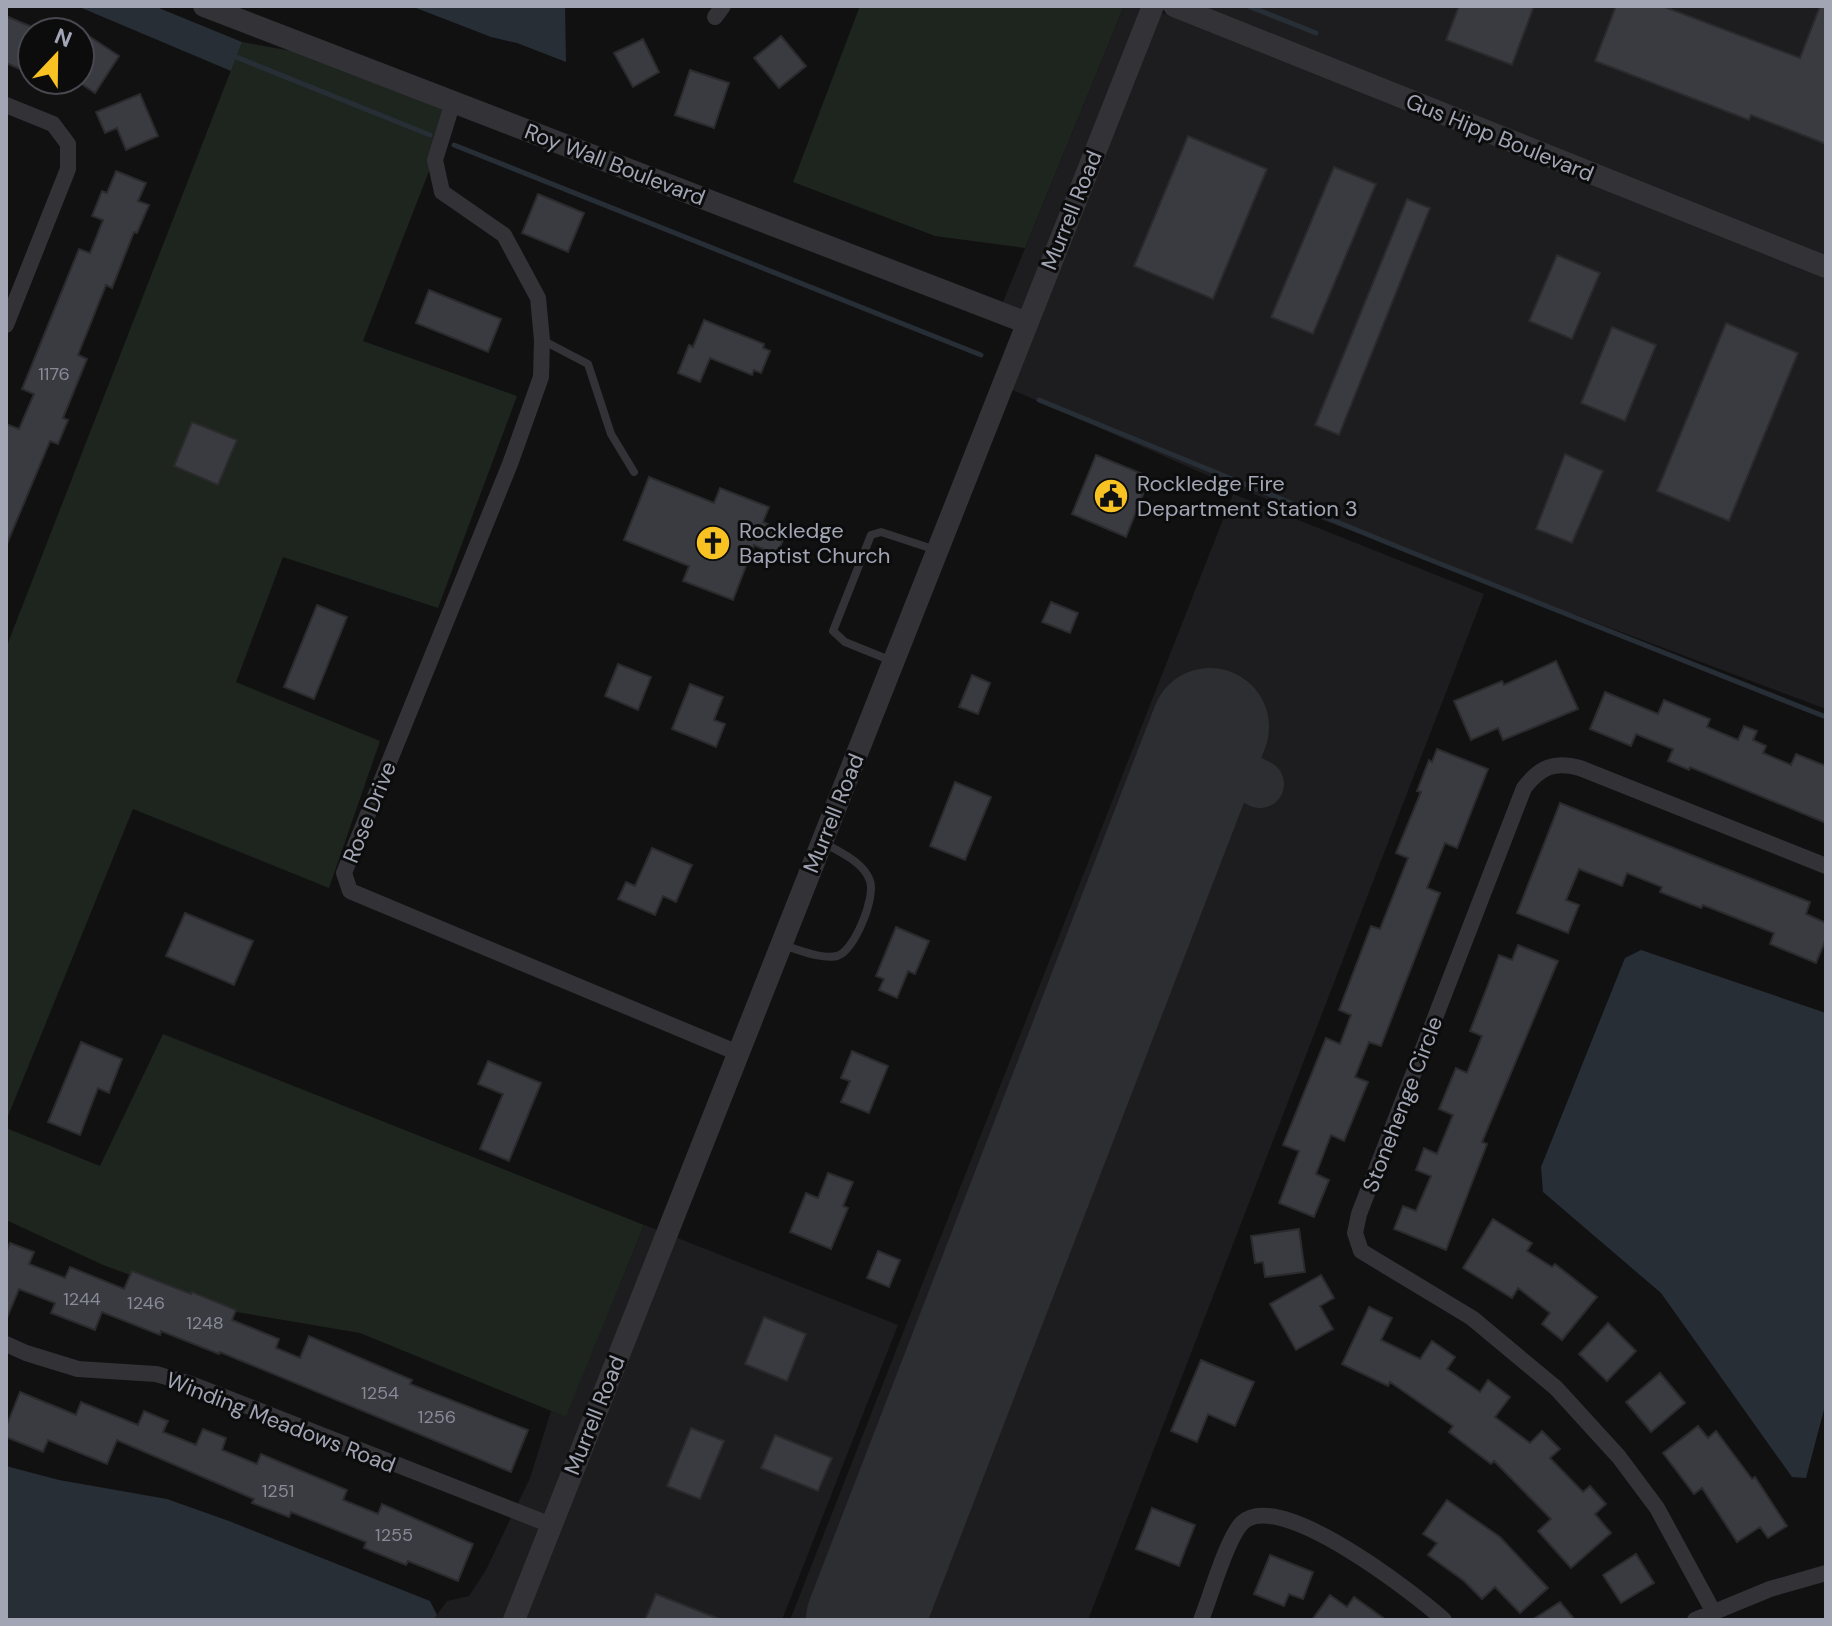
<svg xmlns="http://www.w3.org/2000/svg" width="1832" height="1626" viewBox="0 0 1832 1626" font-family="'DM Sans',sans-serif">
<rect width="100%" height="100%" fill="#111112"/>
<path fill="#1d1d1f" d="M1124,6H1143L1022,310L1003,302Z
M1201,6H1826V256Z
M1160,12L1826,278V709L1232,486L1010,389Z
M1233,494L1484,594L1088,1620H790Z
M644,1225L658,1230L505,1620H433L447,1601L469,1596L486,1570L530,1478L551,1411L566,1416Z
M675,1237L898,1325L782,1620H524Z"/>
<path fill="#1d251e" d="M860,6H1124L1025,248L935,236L793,182Z
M242,42L292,51L452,112L363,341L517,396L438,608L283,557L236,682L380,741L329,888L133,809L6,1121V648Z
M163,1034L644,1225L566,1417L360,1333L225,1310L103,1265L6,1220V1128L100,1166Z"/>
<path fill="#272e36" d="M77,6H154L242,42L231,71Z
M411,6H565L566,62L517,43L491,37Z
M1641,950L1826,1013V1402L1806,1478L1792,1477L1661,1293L1543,1192L1541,1167L1625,958Z
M6,1466L59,1480L167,1499L229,1521L430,1601L437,1615L433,1620H6Z"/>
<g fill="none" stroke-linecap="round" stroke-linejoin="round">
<path stroke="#272e36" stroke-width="5" d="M1248,6L1316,33
M231,55L430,135
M454,145L981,355
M1039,400L1408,551L1826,717"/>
<path stroke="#2c2e31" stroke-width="48" d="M1200,754L1260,784"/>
<path stroke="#2c2e31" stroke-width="118" d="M865,1620L1210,727"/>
</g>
<path fill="#3a3b40" stroke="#2b2b2e" stroke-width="2" d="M1459,6H1534L1512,65L1446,40Z
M1616,6H1662L1800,58L1820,6H1826V144L1751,115L1749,120L1595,61Z
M6,16L32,27V74L6,63Z
M80,30L119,56L95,93L80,83Z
M781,36L806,66L779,88L754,58Z
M643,39L659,72L633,87L614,53Z
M690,70L729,83L714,128L675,115Z
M140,94L158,136L126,150L117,128L105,133L96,112Z
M1188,136L1267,169L1213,299L1134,266Z
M1334,167L1376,184L1313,334L1271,317Z
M116,171L146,183L138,201L149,205L137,233L134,232L112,288L106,285L78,355L87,359L63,418L68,420L58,444L50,441L6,546V424L19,429L34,394L22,389L79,249L90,253L103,220L92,216L102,191L107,193Z
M538,194L584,213L568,252L522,233Z
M1407,199L1430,208L1339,435L1315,425Z
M1557,255L1600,273L1572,339L1529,321Z
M429,290L501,319L488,352L416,323Z
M704,320L764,344L763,348L770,351L761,373L754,370L752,375L710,358L700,382L678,373L689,345L693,347Z
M1726,323L1798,353L1729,521L1657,491Z
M1612,327L1656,345L1625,421L1581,403Z
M192,422L237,440L218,485L174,466Z
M1565,454L1603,471L1572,543L1536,529Z
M1096,455L1150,477L1126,537L1072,514Z
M649,477L714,503L720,488L769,507L763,522L786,532L777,555L754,545L733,600L683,581L689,566L624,540Z
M1051,602L1078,613L1070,633L1042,622Z
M317,605L347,617L314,699L284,687Z
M1556,661L1578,709L1503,740L1498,728L1471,740L1454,701L1502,681L1504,685Z
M618,664L651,677L638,710L605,696Z
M972,675L990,683L978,714L959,707Z
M690,684L723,697L714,720L725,724L716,747L672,729Z
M1605,692L1658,714L1664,700L1710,719L1707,727L1738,740L1744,726L1757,731L1753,740L1766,746L1763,753L1791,765L1796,754L1826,766V823L1690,767L1689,770L1668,761L1673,749L1636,734L1631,746L1590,729Z
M1437,749L1488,769L1457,848L1445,843L1427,888L1440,893L1381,1046L1369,1042L1355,1077L1368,1082L1344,1141L1331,1135L1316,1174L1329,1180L1314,1217L1279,1203L1299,1151L1283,1145L1326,1038L1340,1044L1351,1015L1339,1010L1371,926L1380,929L1408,858L1396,853L1421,792L1417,791L1429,760L1432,762Z
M955,782L991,797L965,860L930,846Z
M1560,803L1810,902L1806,914L1826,923V939L1816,963L1770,944L1774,933L1703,905L1701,908L1660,892L1662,887L1627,873L1622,886L1579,869L1566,900L1579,905L1568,933L1517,913Z
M652,848L692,865L676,902L663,896L655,915L618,899L626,882L635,886Z
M185,913L253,941L234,985L166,956Z
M896,927L929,941L915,974L908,971L897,998L879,990L884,979L876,976Z
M1518,945L1558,961L1482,1142L1487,1144L1446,1250L1394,1229L1403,1206L1416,1211L1431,1176L1416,1170L1424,1148L1437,1154L1453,1115L1439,1109L1456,1068L1467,1073L1482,1036L1470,1031L1486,990L1499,955L1512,960Z
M81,1042L122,1059L109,1093L98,1088L80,1135L48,1122Z
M852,1051L888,1066L869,1113L841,1102L850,1081L841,1078Z
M488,1061L541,1083L509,1161L480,1149L503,1094L478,1084Z
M828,1173L853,1182L843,1206L848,1208L831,1249L790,1232L806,1193L818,1198Z
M1493,1219L1532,1243L1527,1251L1552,1267L1555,1264L1597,1297L1562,1340L1542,1324L1550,1313L1518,1288L1512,1298L1463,1268Z
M1299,1229L1305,1272L1265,1277L1263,1262L1255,1263L1251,1236Z
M10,1243L34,1252L29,1264L65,1278L70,1267L124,1289L132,1271L191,1294L192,1292L236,1310L232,1320L279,1339L276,1348L300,1358L309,1336L412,1380L410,1384L528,1430L511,1472L220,1352L219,1354L161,1331L160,1335L102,1312L95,1330L51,1313L55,1303L19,1289L6,1320V1252Z
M878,1251L900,1260L889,1287L867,1278Z
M1321,1275L1334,1298L1320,1306L1333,1329L1296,1350L1270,1304Z
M1369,1307L1392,1318L1381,1340L1420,1359L1432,1341L1455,1357L1447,1369L1480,1392L1488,1380L1510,1397L1495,1417L1530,1443L1542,1431L1560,1449L1550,1458L1583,1492L1590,1486L1606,1504L1595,1514L1611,1533L1571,1568L1538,1531L1551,1519L1494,1461L1491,1464L1449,1432L1453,1426L1390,1382L1388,1386L1342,1364Z
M764,1317L806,1334L787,1381L745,1364Z
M1608,1323L1636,1351L1607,1381L1579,1354Z
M1201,1360L1254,1382L1235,1426L1208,1414L1197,1442L1171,1431Z
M1660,1373L1685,1403L1651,1432L1626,1402Z
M20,1392L76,1415L81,1402L138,1425L144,1411L168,1421L163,1432L196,1445L203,1429L226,1438L222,1450L257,1464L261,1454L347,1490L343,1500L378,1514L382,1504L473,1544L458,1581L408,1561L406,1565L364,1548L366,1542L291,1512L289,1517L252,1503L254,1499L117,1440L107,1464L48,1440L43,1452L6,1437V1427Z
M1698,1426L1708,1438L1716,1431L1752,1479L1755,1477L1787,1526L1768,1538L1760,1527L1737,1542L1702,1488L1694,1494L1663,1453Z
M691,1428L724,1441L700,1499L667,1486Z
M775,1435L832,1458L818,1491L761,1468Z
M1447,1500L1500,1537L1548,1588L1520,1613L1495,1587L1482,1599L1464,1581L1428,1555L1437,1543L1423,1534Z
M1152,1508L1195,1525L1179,1566L1136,1549Z
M1636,1554L1654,1583L1621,1603L1603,1575Z
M1270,1555L1313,1572L1303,1599L1289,1594L1284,1606L1254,1594Z
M656,1594L719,1619V1620H645Z
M1330,1595L1347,1607L1354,1597L1386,1620H1312Z
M1560,1602L1575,1620H1532Z"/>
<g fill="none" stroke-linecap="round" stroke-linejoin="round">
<path stroke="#323237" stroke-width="8" d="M542,340L588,364L611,434L634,472
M892,661L845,642L833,631L871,535L881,532L936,550
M782,945C798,949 821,960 837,956C854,952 876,897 870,881C864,862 838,851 822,842"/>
<path stroke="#323237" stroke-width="16" d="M715,17L723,6
M453,102L435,160L442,192L504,235L538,298L542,340L541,377L510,464L344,873L350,891L738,1053
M6,105L53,124L68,144V169L6,325
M6,1344L26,1353L78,1369L156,1374L191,1384L551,1525
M1713,1611L1657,1508L1619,1457L1556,1388L1472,1318L1361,1251L1355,1233L1359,1214L1524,788C1540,767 1554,761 1580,768L1826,866
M1201,1620C1210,1598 1227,1538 1242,1523C1278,1487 1414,1593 1444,1620
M1695,1620L1770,1589L1826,1573"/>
<path stroke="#323237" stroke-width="22" d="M204,6L1027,323
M1174,6L1826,267
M514,1620L1153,6"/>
</g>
<defs>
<g id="civic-disc" transform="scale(1.8)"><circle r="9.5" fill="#f8c322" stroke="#0c0c0d"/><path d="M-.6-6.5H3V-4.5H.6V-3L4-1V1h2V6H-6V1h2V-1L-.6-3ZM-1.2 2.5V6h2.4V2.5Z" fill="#111"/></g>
<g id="church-disc" transform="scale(1.8)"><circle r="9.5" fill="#f8c322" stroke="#0c0c0d"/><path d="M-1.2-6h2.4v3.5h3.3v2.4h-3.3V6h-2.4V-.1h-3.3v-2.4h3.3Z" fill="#111"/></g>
</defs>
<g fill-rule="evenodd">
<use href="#civic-disc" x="1111" y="496"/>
<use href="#church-disc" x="713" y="543"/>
</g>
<g text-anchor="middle" stroke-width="6" stroke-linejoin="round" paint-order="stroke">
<g font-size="18" fill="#878a97">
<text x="54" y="380">1176</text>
<text x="82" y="1305">1244</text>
<text x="146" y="1309">1246</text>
<text x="205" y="1329">1248</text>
<text x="380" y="1399">1254</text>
<text x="437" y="1423">1256</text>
<text x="278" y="1497">1251</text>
<text x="394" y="1541">1255</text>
</g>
<g font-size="22" fill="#a1a5b4" stroke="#0c0c0d">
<text transform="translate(1500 137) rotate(22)" y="8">Gus Hipp Boulevard</text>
<text transform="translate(615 164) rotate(21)" y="8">Roy Wall Boulevard</text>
<text transform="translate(1071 210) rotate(-68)" y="8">Murrell Road</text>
<text transform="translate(369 812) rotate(-68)" y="8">Rose Drive</text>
<text transform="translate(833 813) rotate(-68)" y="8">Murrell Road</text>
<text transform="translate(1402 1104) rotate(-69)" y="8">Stonehenge Circle</text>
<text transform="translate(594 1415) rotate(-68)" y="8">Murrell Road</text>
<text transform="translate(281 1422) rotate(21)" y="8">Winding Meadows Road</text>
</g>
<g font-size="22" fill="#a1a5b4" stroke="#0c0c0d" text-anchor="start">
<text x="1137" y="491">Rockledge Fire<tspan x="1137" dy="25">Department Station 3</tspan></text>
<text x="739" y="538">Rockledge<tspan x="739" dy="25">Baptist Church</tspan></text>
</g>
</g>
<rect width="1832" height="1626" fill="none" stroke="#a1a5b4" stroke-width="16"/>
<g transform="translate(56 56) rotate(22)"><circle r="38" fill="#0c0c0d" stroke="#484950" stroke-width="2"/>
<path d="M0-6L14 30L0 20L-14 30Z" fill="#f8c322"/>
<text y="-12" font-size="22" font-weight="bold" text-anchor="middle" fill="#a1a5b4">N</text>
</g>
</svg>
